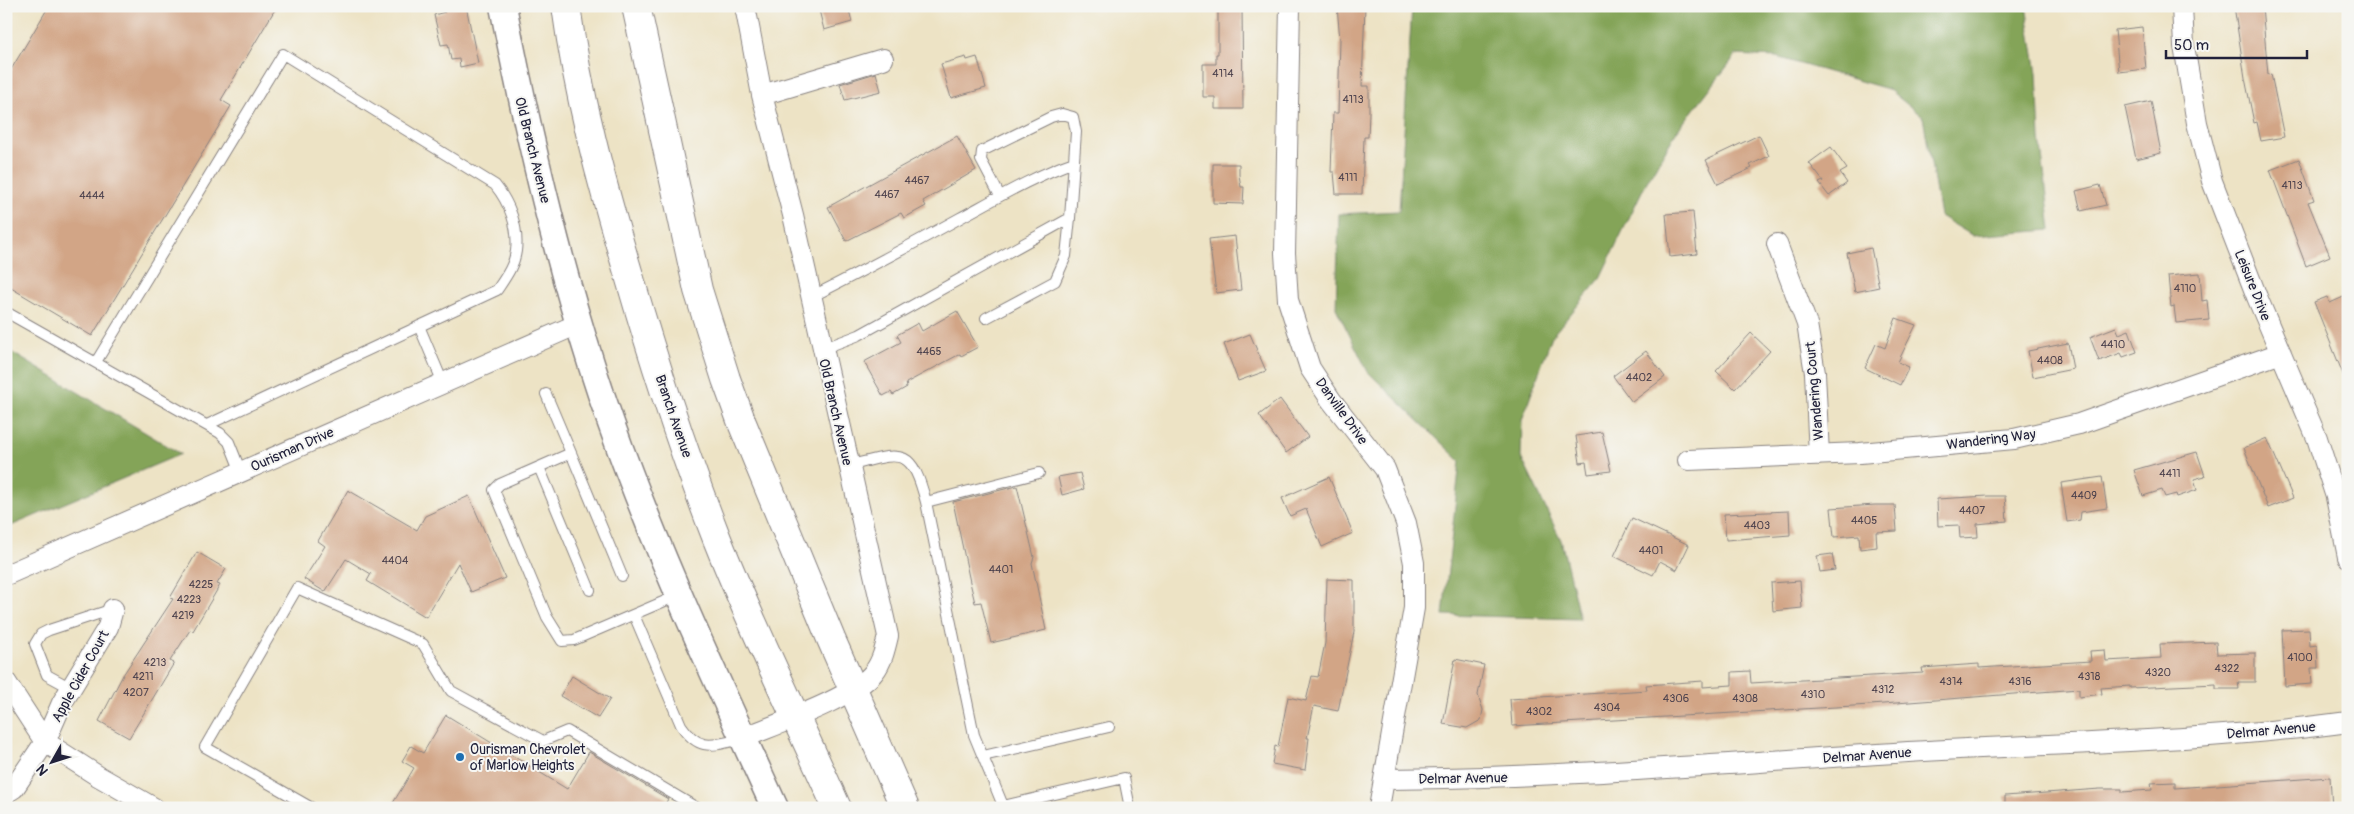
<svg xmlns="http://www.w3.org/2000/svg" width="2354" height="814" viewBox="0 0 2354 814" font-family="Pangolin,sans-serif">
<rect width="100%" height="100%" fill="#f6f6f2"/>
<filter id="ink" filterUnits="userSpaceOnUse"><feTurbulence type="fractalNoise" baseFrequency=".02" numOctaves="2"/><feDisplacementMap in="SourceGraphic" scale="10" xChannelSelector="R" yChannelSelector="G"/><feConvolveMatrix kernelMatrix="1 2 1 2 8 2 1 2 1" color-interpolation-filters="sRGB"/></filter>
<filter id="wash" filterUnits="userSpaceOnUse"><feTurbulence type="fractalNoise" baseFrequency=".0096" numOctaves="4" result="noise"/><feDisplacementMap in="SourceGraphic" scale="20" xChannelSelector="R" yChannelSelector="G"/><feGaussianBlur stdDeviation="1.12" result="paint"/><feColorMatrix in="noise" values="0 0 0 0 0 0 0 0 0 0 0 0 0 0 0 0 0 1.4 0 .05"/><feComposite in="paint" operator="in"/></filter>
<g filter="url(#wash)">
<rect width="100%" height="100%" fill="#ede3c5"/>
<path fill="#84a459" stroke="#53634a" d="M1412,6H2026L2037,73L2040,138L2051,230L1973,236L1940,216L1923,117L1888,89L1776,57L1736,55L1677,131L1645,185L1599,280L1552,336L1522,420L1521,457L1561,540L1580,619L1443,615L1460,461L1368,372L1336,308L1339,214L1399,211Z
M6,349L181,454L6,528Z"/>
<g id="blocks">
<path fill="#d2a586" d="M49,6H277L221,100L231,106L92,336L6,285V78Z
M444,6H466L478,63L460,67L459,59L451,60L448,44L441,45L434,15L445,12Z
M818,6H848L852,22L824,30Z
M1218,6H1242L1243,109H1215V97H1203V64H1216V54H1218Z
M1337,6H1365L1362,86H1369V113L1368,137H1364L1362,194H1336L1334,172H1331L1333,113H1338L1340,40Z
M2234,6H2262L2268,75L2271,74L2284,137L2261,141L2257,122L2254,123L2245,78Z
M2142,27L2146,69L2119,72L2115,30Z
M966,57L967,60L977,57L986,88L951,98L941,64Z
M876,73L881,91L845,100L840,84Z
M2151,101L2161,153L2136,159L2125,107Z
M1759,135L1769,156L1750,165L1752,168L1718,184L1706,160Z
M957,136L976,170L923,201L926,206L904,218L901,213L846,241L828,207Z
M1831,147L1847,169L1840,173L1847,183L1829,196L1819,183L1823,181L1809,163Z
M2299,159L2314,200L2308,202L2330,256L2306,266L2270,170Z
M1213,164H1239V175L1241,187H1244L1243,204L1213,203Z
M2100,185L2106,205L2081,211L2076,191Z
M1693,212L1697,254L1670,257L1666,214Z
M1235,236L1241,290L1216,293L1209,239Z
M1871,248L1879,287L1855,292L1847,253Z
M2200,273L2202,301L2207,300L2209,320L2176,323L2174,306L2171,307L2168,276Z
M2348,295V384H2347L2314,302L2327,297L2330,303Z
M957,311L978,347L961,356L960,354L906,383L907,387L893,395L891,392L883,396L864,362L901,342L897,335L918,323L922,331Z
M1896,318L1916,325L1898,362L1909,367L1900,385L1865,368L1876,344L1885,348Z
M2116,327L2119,334L2129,330L2137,352L2123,357L2121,353L2099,361L2090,337Z
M1751,333L1770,351L1735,389L1716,371Z
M1250,334L1266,371L1238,381L1224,344Z
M2068,343L2073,369L2033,377L2028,351Z
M1646,351L1665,377L1632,402L1613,376Z
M1280,399L1308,437L1286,453L1259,415Z
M1602,432L1611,471L1588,474L1586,462L1580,463L1576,436Z
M2267,438L2293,498L2268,508L2244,448Z
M2197,452L2205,476L2194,479L2197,490L2177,497L2176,494L2165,497L2162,490L2143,496L2134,470Z
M1080,473L1084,489L1062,495L1058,477Z
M1329,477L1353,533L1322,547L1306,509L1290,516L1282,498Z
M2102,477L2107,508L2081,512L2080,520L2067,522L2061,483Z
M1017,486L1034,557L1032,563L1046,630L991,643L981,602L975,603L970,582L953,502Z
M348,490L417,530L425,516L469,496L505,578L471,592L458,563L426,617L367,581L371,574L346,559L325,592L304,579L325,546L318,541Z
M1988,496H2005L2007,521L1977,524L1978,537L1960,538L1959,525L1938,526L1937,499Z
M1875,505H1895L1897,531L1876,532L1877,547L1860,549L1859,535L1834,537L1831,508Z
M1789,511L1790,535L1726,540L1724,514Z
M1632,518L1689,545L1677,570L1660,561L1653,575L1614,556Z
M197,552L226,569L217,584L220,585L193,631L190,630L170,661L174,663L129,738L99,721L123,675L173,599L170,598Z
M1832,554L1835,570L1820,572L1817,556Z
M1327,579L1354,580V632L1338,711L1314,706L1307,738H1309L1305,770L1272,764L1275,746L1278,747L1288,697L1306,701L1312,676L1318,677L1325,643Z
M1800,581L1802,608L1773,611L1771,583Z
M2309,629L2310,646L2317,645L2318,668H2311L2312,684L2285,686L2282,630Z
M2216,642L2217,654L2255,653V682H2238L2239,689H2216V684L2130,688V686L2101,688L2102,694L2079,697V689L1870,705L1512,726L1510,699L1647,690L1646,685L1703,681V687L1732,685V672L1750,671L1751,683L1923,673L1922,668L1979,664V668L2091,661L2090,651L2105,650L2106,661L2161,658L2160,644Z
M1455,659L1484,665L1478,695L1483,710L1481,720L1467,728L1443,724Z
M572,676L610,699L598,718L560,696Z
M446,715L567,789L589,752L668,799L663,808H390L414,768L402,761L411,746L423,753Z
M2330,777L2332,808H2005V796L2100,789H2122V792L2152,790L2151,783L2175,782V788Z"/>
</g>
</g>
<g filter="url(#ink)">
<use href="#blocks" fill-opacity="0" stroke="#888280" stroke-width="1"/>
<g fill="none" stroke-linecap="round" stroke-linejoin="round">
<g stroke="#888280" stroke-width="12">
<path id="service" d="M1000,196L981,160L982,151L1051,117L1062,114L1073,117L1076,132L1070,218
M811,297C861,272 911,245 960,218C997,198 1034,176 1074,162
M6,312L220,433L229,442L241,472
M419,326L443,383
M822,349L859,335L1070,218L1066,256L1055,281L986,318
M96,362L283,54L495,185C509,202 519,227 516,251C514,266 505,278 497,290L207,425
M546,394L571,453
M848,466C900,453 911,444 926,502L1039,473
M539,467L590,590
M926,502L974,735L1004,808
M622,576L571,453L500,484L494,490L547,617L562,641L574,640L679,595
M634,615L681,725C700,753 713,745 743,739
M71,688L47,675L35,644L41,634L49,630L113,609
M983,756L1109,727
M1003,806L1124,778L1130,808
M312,808L205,747L297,588L423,644L451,691L543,741L567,731L697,808"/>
</g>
<g stroke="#888280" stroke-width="22">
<path id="minor" d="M1290,6L1285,253L1288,300L1310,368L1331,400L1385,469L1406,523L1414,563V608L1379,808
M2182,6L2184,46L2197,123L2212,181L2257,297L2317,438L2336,497L2348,557
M762,95L883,59
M1777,244L1807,324L1815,373L1819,455
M1688,460L1860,453L2014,439L2079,424L2281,353
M6,575L578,324
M6,682L45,742L98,776L154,808
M743,738C774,725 856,697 874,672C882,662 885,649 888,636L793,215L762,95L745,6
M1386,779C1560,778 1734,763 1908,752C2054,743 2202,742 2348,722
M6,793L14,788L45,742L62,703L108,627L113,609"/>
</g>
<g stroke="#888280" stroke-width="29">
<path id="tertiary" d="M503,6C534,165 572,324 630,475C673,588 725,698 775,808"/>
</g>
<g stroke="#888280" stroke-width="30">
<path id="trunk" d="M566,6C578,96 602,185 628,272C654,362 683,452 717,539C753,630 797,718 837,808
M636,6L698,290L726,379L742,423L831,639L905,808"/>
</g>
<use href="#service" stroke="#fff" stroke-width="10"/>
<use href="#minor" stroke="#fff" stroke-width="20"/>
<use href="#tertiary" stroke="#fff" stroke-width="26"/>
<use href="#trunk" stroke="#fff" stroke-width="28"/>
</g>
</g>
<circle fill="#1f6fb2" stroke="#f6f6f2" stroke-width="2" cx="460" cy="757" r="5"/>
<g text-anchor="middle" stroke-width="4" stroke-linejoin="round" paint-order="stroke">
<g font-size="11" fill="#4e434e">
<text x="1223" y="77">4114</text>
<text x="1353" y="103">4113</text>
<text x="1348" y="181">4111</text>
<text x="917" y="184">4467</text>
<text x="2292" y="189">4113</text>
<text x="887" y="198">4467</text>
<text x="92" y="199">4444</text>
<text x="2185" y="292">4110</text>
<text x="2113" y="348">4410</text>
<text x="929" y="355">4465</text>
<text x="2050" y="364">4408</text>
<text x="1639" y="381">4402</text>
<text x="2170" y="477">4411</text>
<text x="2084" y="499">4409</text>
<text x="1972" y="514">4407</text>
<text x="1864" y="524">4405</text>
<text x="1757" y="529">4403</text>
<text x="1651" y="554">4401</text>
<text x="395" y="564">4404</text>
<text x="1001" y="573">4401</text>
<text x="201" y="588">4225</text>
<text x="189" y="603">4223</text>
<text x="183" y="619">4219</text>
<text x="2300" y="661">4100</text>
<text x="155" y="666">4213</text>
<text x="2227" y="672">4322</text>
<text x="2158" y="676">4320</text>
<text x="143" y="680">4211</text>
<text x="2089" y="680">4318</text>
<text x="1951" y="685">4314</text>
<text x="2020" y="685">4316</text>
<text x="1883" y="693">4312</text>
<text x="136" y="696">4207</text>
<text x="1813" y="698">4310</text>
<text x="1676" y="702">4306</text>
<text x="1745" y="702">4308</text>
<text x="1607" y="711">4304</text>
<text x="1539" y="715">4302</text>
</g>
<g font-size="14" fill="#22223b" stroke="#f6f6f2">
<text transform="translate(533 150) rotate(76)" y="5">Old Branch Avenue</text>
<text transform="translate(2253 285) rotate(68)" y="5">Leisure Drive</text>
<text transform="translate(1814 391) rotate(-95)" y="5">Wandering Court</text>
<text transform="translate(1342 411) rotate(54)" y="5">Danville Drive</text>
<text transform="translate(836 412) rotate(77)" y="5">Old Branch Avenue</text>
<text transform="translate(674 416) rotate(71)" y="5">Branch Avenue</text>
<text transform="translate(1991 439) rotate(-7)" y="5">Wandering Way</text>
<text transform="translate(292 449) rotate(-24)" y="5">Ourisman Drive</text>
<text transform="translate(80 676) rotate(-61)" y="5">Apple Cider Court</text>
<text transform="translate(2271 730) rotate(-5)" y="5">Delmar Avenue</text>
<text transform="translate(1867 755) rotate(-4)" y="5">Delmar Avenue</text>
<text transform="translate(1463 778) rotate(-1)" y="5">Delmar Avenue</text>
</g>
<g font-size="14" fill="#22223b" stroke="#f6f6f2" text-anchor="start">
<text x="470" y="754">Ourisman Chevrolet<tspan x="470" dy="16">of Marlow Heights</tspan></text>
</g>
</g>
<rect width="2354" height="814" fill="none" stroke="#f6f6f2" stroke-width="25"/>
<g transform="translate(52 762) rotate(231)" stroke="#f6f6f2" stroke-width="4" paint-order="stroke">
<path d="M0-4L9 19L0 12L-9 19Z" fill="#22223b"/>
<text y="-8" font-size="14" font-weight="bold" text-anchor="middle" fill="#22223b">N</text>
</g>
<path d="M2166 50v8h141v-8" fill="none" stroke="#22223b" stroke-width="2.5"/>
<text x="2174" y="50" font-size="15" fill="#22223b" stroke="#f6f6f2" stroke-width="4" paint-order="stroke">50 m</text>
</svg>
